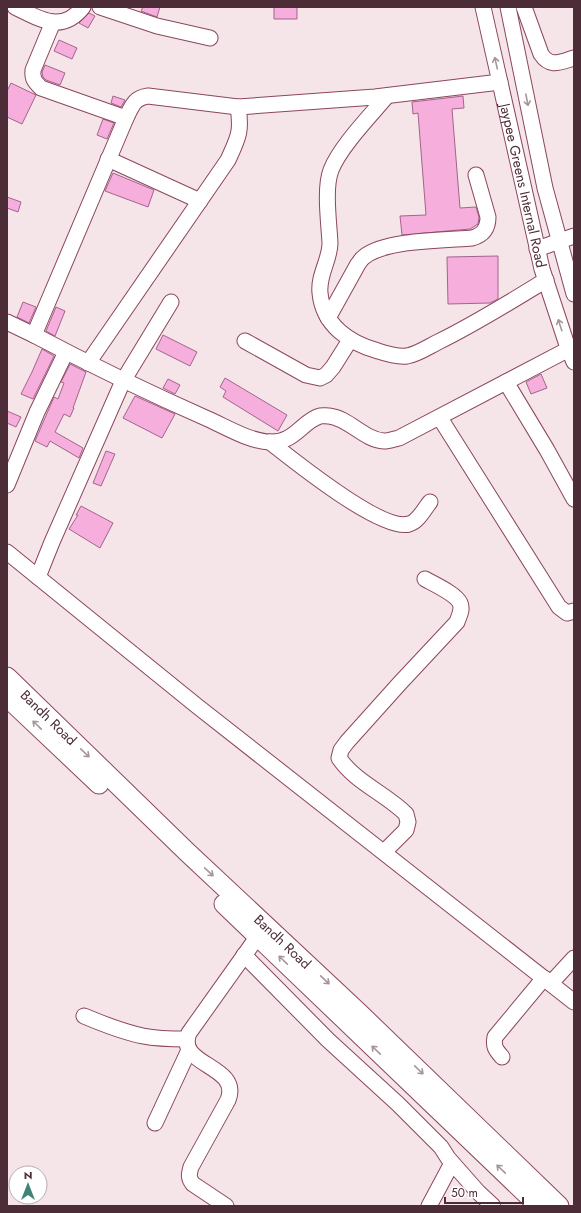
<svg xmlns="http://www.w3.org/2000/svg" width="581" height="1213" viewBox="0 0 581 1213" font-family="Jost,sans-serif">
<rect width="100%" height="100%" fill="#f5e4e8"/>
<path fill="#f6aedd" stroke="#a3648e" d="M143,7H160L157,17L141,11Z
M274,7H297V19H274Z
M89,13L95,16L88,28L79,23Z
M59,40L77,48L72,59L54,51Z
M45,65L65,73L60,85L46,80L43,77L42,72Z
M11,83L36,95L22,124L7,117V91Z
M113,96L125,100L121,107L111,103Z
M463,96L464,108L452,109L460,208L476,207L479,217L478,224L470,229L402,235L400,216L426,215L418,113L413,114L412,102Z
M103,119L114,123L107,139L97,135Z
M113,173L154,190L148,207L105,191Z
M7,197L21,202L18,212L7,208Z
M498,256V299L490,303L448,304L447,257Z
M23,302L36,307L29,323L17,317Z
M56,307L65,311L55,336L46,331Z
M163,335L197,352L190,366L156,349Z
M42,349L54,356L33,399L21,394L32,372Z
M70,364L86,372L73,408H74L70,417L64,414L55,432L83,448L79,458L50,441L47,447L35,441L54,397L58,399L64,383L61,382Z
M541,374L547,388L531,394L526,382Z
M225,378L287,415L278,431L223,397L226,391L220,387Z
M168,379L180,385L175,394L163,388Z
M135,396L175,414L162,438L123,418Z
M7,411L21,417L16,427L7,423Z
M106,451L115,454L101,486L93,483Z
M81,506L113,523L100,548L69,529L78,515H76Z"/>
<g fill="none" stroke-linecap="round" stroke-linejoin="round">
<g stroke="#8c465d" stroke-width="17">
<g id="minor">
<path d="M15,7C40,19 62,34 83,7"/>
<path d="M100,7L157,26L210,38"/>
<path id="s1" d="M483,7L542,269L566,342L574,362"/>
<path d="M508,7L545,188L574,294"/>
<path d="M524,7L541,54C550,68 560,62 574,58"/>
<path d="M53,22L33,70C32,79 35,82 41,88L126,118"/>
<path d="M387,96C370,116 340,147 331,170C324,188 329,223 330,243C330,260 318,275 320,293C323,325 349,343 378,351C387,354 397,357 407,356C418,354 428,347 438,342C475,324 510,302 546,280"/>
<path d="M108,159L200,201"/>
<path d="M537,249L574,236"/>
<path d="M328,318L358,264C360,262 361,259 364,257C384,240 445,240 472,238C483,235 488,228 488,217L476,175"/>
<path d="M7,322L34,335L126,118C132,106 134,98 148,96L238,107L375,97L500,82"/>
<path d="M34,335C91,365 149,393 208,419C226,427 251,442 270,442C295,443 302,421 320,416C322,415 326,416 329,416C349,418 364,440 384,441C388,441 394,439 399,438L569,349"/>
<path d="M245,341L306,375L320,378L326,375L333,367L350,340"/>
<path d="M88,363L228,160C238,138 242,132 238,107"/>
<path d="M506,382L547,450L574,499"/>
<path d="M440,418L559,607L567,613L574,611"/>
<path d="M270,442C293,460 382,532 409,524C418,522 425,508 430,502"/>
<path d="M7,485L37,412L66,352"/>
<path d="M7,552L197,706L574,1002"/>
<path d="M38,577L52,542L123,381L171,302"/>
<path d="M384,852L406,830L408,822L406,814C386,794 355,782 339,758L341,750L347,742L400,683L457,622C459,616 463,610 460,603C456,594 434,584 425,579"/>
<path d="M244,955L328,1040L398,1104L441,1147L448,1158L478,1192L493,1206"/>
<path d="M551,983L574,958"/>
<path d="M84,1016C103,1024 123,1032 143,1036C158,1039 172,1039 187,1039"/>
<path d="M502,1057C496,1050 493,1047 495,1037L544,978"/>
<path d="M155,1123L189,1050"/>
<path d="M226,1206L193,1184C188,1178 189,1174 191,1167L228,1100C242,1065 175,1066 189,1033L258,936"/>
<path d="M429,1206L452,1163"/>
</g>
</g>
<g stroke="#8c465d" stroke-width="21">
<g id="major">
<path id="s2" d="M7,677L187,852L360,1014L559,1206"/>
<path d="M7,697L99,784"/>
<path d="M224,904L539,1206"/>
</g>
</g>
<use href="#minor" stroke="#fff" stroke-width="15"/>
<use href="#major" stroke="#fff" stroke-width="19"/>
</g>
<defs><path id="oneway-shaft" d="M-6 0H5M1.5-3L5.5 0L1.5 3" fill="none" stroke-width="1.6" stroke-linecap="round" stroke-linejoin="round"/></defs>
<g stroke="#a6969a">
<use href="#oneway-shaft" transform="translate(496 63) rotate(-103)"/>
<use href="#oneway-shaft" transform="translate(527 100) rotate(79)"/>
<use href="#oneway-shaft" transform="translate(560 325) rotate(-108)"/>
<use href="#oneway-shaft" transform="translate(37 725) rotate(-136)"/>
<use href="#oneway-shaft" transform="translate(85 753) rotate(44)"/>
<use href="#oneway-shaft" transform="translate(209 872) rotate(43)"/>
<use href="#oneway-shaft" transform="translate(283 960) rotate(-136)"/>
<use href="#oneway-shaft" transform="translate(325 980) rotate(43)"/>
<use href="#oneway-shaft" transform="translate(376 1050) rotate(-136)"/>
<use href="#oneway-shaft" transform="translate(419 1070) rotate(44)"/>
<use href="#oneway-shaft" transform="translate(501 1169) rotate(-136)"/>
</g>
<g text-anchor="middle" stroke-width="3" stroke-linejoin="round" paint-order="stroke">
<g font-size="14" fill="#4c2c36" stroke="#fff">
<text dy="5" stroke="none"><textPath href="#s1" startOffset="183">Jaypee Greens Internal Road</textPath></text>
<text dy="5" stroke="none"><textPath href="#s2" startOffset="58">Bandh Road</textPath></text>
<text dy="5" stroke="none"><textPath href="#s2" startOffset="382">Bandh Road</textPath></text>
</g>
</g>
<rect width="581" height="1213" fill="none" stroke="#4c2c36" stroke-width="16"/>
<g transform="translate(28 1185)"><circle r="19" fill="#ffffff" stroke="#b7abaf"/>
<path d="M0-3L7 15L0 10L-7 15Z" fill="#3f8377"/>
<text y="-6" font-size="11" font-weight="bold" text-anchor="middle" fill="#4c2c36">N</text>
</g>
<path d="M445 1197v6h78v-6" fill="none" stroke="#4c2c36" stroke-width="2"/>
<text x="451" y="1197" font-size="12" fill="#4c2c36" stroke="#ffffff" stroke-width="3" paint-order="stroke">50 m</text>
</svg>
